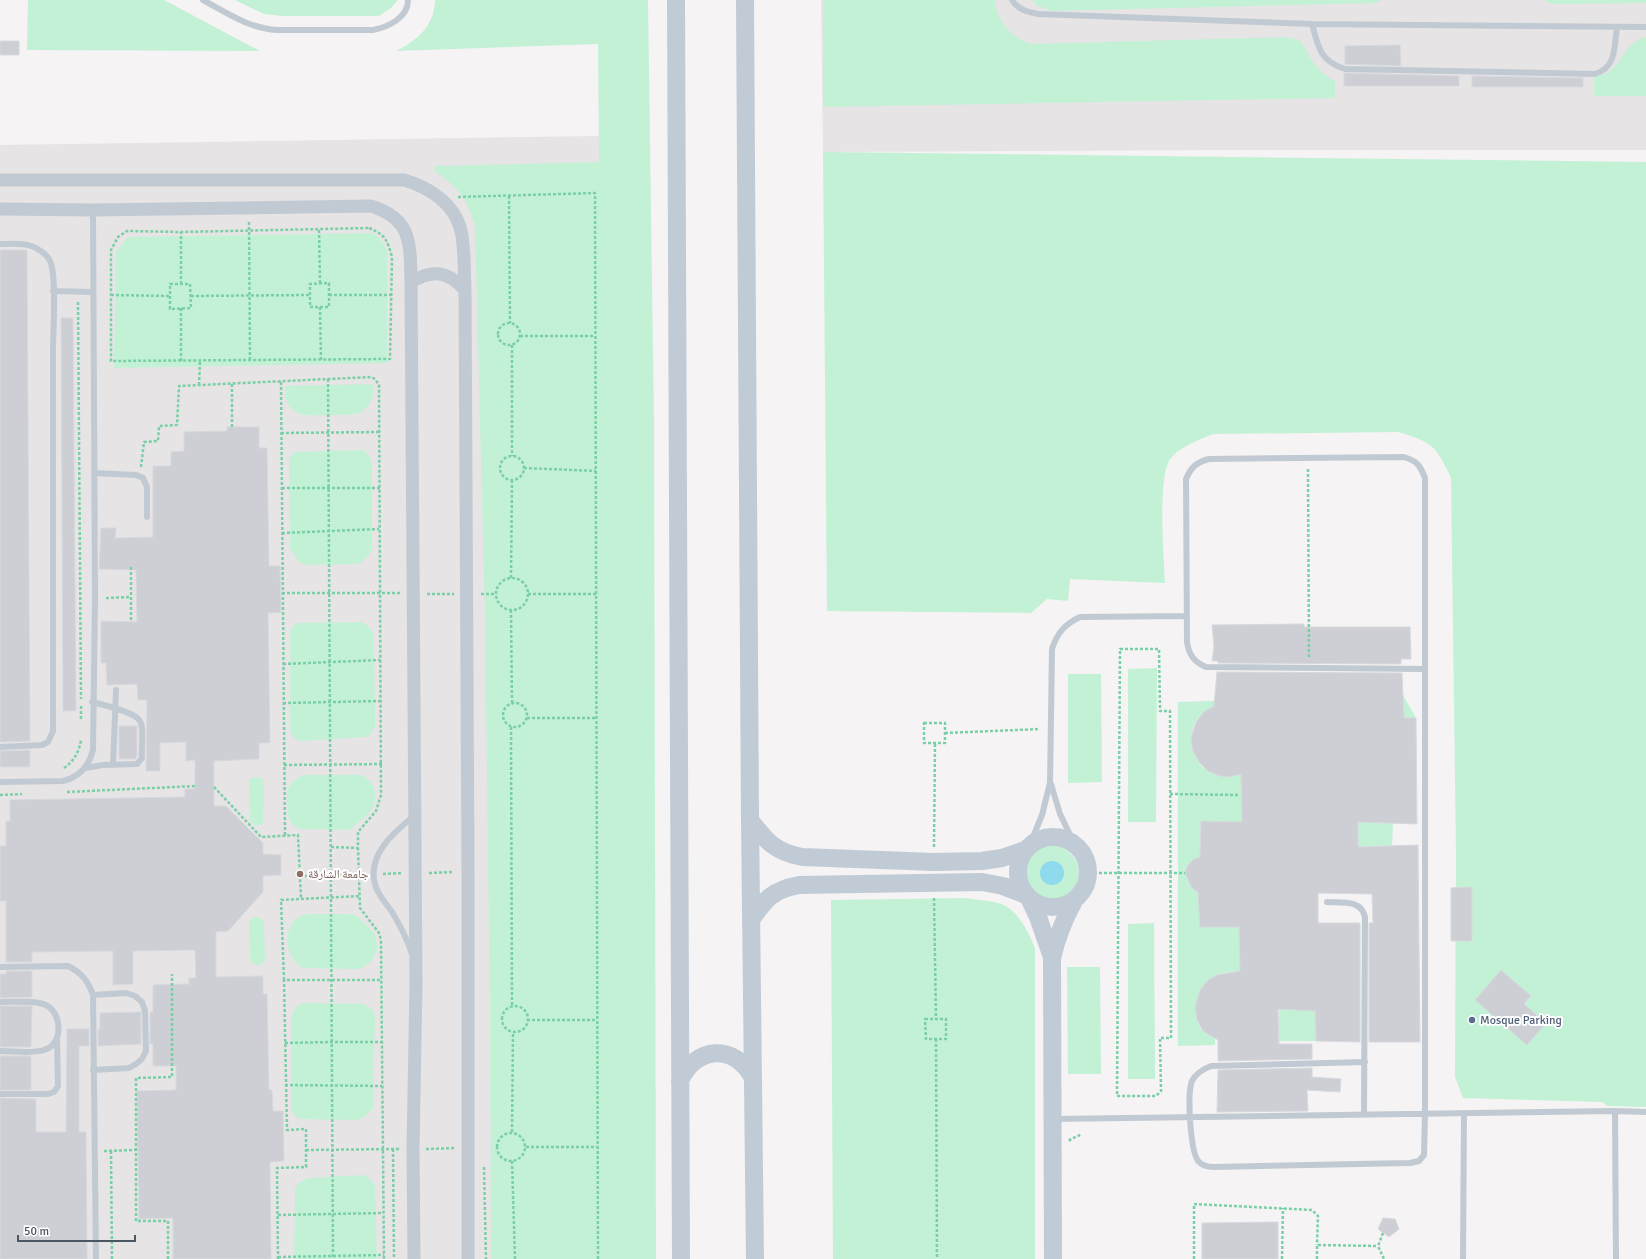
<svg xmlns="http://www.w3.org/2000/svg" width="1646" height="1259" viewBox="0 0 1646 1259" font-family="Signika,'Noto Naskh Arabic',sans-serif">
<rect width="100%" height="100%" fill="#f5f3f3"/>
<path fill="#e6e4e5" d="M821,0H1646V150H1209L823,152Z
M599,136L603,1259H0V145Z"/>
<path fill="#c3f1d5" d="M28,0H164L260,51L27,50Z
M235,0H398L391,8L379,16H282L264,14Z
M435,0H648L654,424L656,1259H491L490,1017L485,617L475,225C466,197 458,187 434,171L435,166L599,162L598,44L396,51C418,40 434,26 435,0Z
M823,0H995C996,22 1011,36 1030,44L1286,37L1300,41C1312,59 1315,70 1335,81V98L823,107Z
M1033,0H1382L1375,3L1051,11L1036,5Z
M1543,0H1646V3L1553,4Z
M1646,37V96H1594V77C1625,72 1619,44 1646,37Z
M823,152L1646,162V1107L1608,1106L1602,1102L1463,1098L1455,1077L1456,853L1451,478C1436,446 1433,442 1398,432L1213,434C1199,440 1181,446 1171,458C1157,473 1164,560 1165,583L1070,579L1068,601L1047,599L1031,613L827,611Z
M372,233C380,237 383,242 387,250V363L114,368L116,252L128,237Z
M372,384C375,395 371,406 360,413C356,415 312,416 305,415C300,415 293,411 290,407C285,401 285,394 285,386Z
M360,450L366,452L372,461V548C369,556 366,559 358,564L305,565L299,562L290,549L289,459L293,453L297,452Z
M361,622C369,626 372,629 374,637L375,727L370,735L365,737L301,741C294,739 291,735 290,729V631L293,626L298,623Z
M1157,668L1156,822H1128V669Z
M1068,674H1101L1102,782L1068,783Z
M1403,695L1416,718H1255L1215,705C1208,710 1201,714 1196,721C1187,737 1192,761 1208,771C1218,777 1230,776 1241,774L1242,822L1201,821L1200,927H1239L1240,971C1229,972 1219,973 1210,979C1195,989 1190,1020 1204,1032C1207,1034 1211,1036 1215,1038V1045L1178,1046V702Z
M1358,744L1377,823H1393L1392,846L1358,847Z
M304,775H362C374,781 379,795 373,807C369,815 359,821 353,827L349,830L301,829C288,824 287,815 287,803C287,797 286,792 289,787C292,781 298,777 304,775Z
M257,777L261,778L264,781L263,824L257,826L251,823L250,820L249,781L252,778Z
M1025 873a27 27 0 1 1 54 0a27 27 0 1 1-54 0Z
M966,898C976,900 988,900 998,903C1017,908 1028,931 1035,948V1259H833L831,900Z
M307,914H351L357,916L375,934L377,946V951L371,961L362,968L356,969L303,968C282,957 281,920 307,914Z
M256,916L264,921L265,961L259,966L252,963L250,960L249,921L252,918Z
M1154,923L1155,1079H1128V924Z
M1067,967H1100L1101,1074H1068Z
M303,1003L363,1004L373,1010L375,1016L373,1108L364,1117L358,1120L300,1119L296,1117L291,1110V1016L297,1006Z
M1279,1009L1315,1011L1316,1041H1279Z
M364,1175L368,1177L375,1185L377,1259H294L295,1189L299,1183L308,1178Z"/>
<path fill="#90daee" d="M1040 873a12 12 0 1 1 24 0a12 12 0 1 1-24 0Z"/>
<path fill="#cdcfd5" stroke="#d7d9de" d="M0,41H19V55H0Z
M1400,45L1401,66L1345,64V46Z
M1344,73L1459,76V86H1344Z
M1472,76L1583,78V87H1472Z
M0,250H27L30,736V741L0,742Z
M61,318H73L76,711H63Z
M227,427H259V448H267L269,566H280L281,612L268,613L270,743H259V759L214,761V806H226L263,843V854L281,855V875L263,876V892L228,931L216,932V977L263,976V994H267L269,1090H272L273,1111H283L284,1161L270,1162L271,1259H173V1218L139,1219L137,1091L176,1090V1066H153V1044H150V1012H153V985L189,984V978H196L195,950L133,951V984L113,985V951L32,952V962H6V901H0V846H6V821H10V800L185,797V789H195V760L186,761V742L160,743V771H146L147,700H138L137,684L107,685L106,663H101V621L137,622L136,570L99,569L101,528H116L115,538L153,537V466H171V452L184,451V432L227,431Z
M1304,624V627H1410L1411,659H1401V664L1218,663V661H1212L1214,646L1212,625Z
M1217,672L1402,673L1404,718H1416L1417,824L1358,822V847L1418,845L1420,1042H1369V923H1373L1372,894L1318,893V923H1360V1042L1316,1041L1315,1011L1278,1009L1279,1044H1312V1059L1218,1061V1040L1203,1031L1197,1020L1195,1007L1200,990L1208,980L1217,975L1240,971L1239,927H1200L1198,892L1192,888L1185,873L1188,865L1194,859L1200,857L1201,821L1242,822L1241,774L1229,777L1220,776L1208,771L1199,762L1193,751L1191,738L1196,722L1204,712L1214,706Z
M119,726H137V756L135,759H119Z
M30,750V767H0V751Z
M1472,887V941H1451V888Z
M1501,970L1531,996L1524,1004L1546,1023L1527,1045L1475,1000Z
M6,971H32V997L0,998V974H6Z
M0,1006H32L31,1047H0Z
M141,1012V1044L98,1046V1029H100V1013Z
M67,1029H89V1046H79V1132H86L87,1259H0V1098L36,1099V1132H66Z
M0,1056H31V1090H0Z
M1312,1068V1077L1341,1079L1340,1092L1307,1090L1308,1111L1217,1112L1218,1070Z
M1383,1218L1395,1219L1399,1229L1389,1237L1378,1229Z
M1278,1222V1259H1202V1223Z"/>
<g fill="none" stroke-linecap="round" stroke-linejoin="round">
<path stroke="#7ad0a6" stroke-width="2.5" stroke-dasharray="3 2" stroke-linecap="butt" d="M509,196L510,323
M458,197L595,193L598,1259
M249,222L250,360
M369,228C386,235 387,240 392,257L390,359L111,361V250L118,237L127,231L181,232Z
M319,230L320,283
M329,283V307H310V284Z
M170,284H190L191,308L170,309Z
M181,284V232
M111,295L170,296
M329,295H391
M191,296L310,295
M78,302L81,699
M320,307L321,360
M498 334a11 11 0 1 1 22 0a11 11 0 1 1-22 0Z
M520,336H595
M512,345V456
M181,361V308
M328,379L333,1259
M281,382L285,836
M232,384V427
M199,385L200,360
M281,433L380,432
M500 468a12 12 0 1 1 24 0a12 12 0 1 1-24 0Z
M141,467L144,442L158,441L159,426L177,425L179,386L371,377L375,379L379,385L381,795L376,811L358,832V848L360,908L379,933L381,940L384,1259
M524,468L596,471
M1308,469L1309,658
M282,488H380
M282,533L379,529
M131,567V621
M511,578L512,480
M496 594a16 16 0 1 1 32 0a16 16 0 1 1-32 0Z
M282,593H400
M427,594H454
M481,594H496
M528,594H596
M106,598L131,597
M511,610L512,704
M1120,649H1159L1160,711H1170L1171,1038H1160L1161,1091L1156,1096H1117Z
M283,664L380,660
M283,703L381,701
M503 715a12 12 0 1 1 24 0a12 12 0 1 1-24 0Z
M81,706V721
M527,718H596
M924,723H945V743H924Z
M511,727L512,1007
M945,733L1040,729
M284,765L382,764
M64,768C74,761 79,752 81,740
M214,787L261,837L298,835L301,899
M67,792L195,786
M1170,794L1238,795
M0,795L22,794
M331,847L358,848
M934,847L935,743
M429,873L454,872
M1089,873H1185
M383,874L402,873
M300,876L360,875
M934,898L936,1019
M284,980L281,900L360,896
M502 1019a13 13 0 1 1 26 0a13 13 0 1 1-26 0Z
M925,1019H946V1039H926Z
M527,1020H597
M936,1039L937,1259
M285,1043L332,1042H382
M285,1085L382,1086
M512,1132L513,1032
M497 1147a14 14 0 1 1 28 0a14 14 0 1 1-28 0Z
M1069,1141L1071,1139L1082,1134
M526,1147H597
M393,1149L394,1259
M426,1149L455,1148
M306,1150L399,1149
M104,1151L135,1150
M111,1151L112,1259
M512,1161L515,1259
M484,1167L486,1259
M278,1215L383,1213
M1383,1233L1378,1246L1384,1259
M278,1257L384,1255
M168,1259V1221H136V1078L172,1077V974
M278,1259L277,1168L306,1167V1129L287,1130L284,980H381
M1194,1259V1204L1312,1210L1318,1216L1317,1245
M1282,1259L1283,1208
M1317,1259V1245L1378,1246"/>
<path stroke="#c1cad2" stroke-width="6" d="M203,0C227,13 250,29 278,30H373C388,27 408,18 408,0
M1012,0C1018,10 1028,12 1038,14L1312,24L1646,27
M1312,24C1318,47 1320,61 1345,69L1595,74C1617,67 1614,47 1617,27
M0,244C13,244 28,242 39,250C43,252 48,257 50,261C57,275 53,333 53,351V731L48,742L42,745L0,747
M53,291L93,292
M94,473L136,475L143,478L147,487V517
M113,765L116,690
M85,768L103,765L137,764L142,758C141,748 144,733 141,723C138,712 103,705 92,702
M0,782L63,781C79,777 89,766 93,750L95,598L93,210
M1051,784L1060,814L1074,843
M1029,847L1042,815L1050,783L1052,649C1057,633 1065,624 1080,617L1186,616
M1327,902C1341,903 1361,899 1365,917L1364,1114
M412,954C407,939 400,925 392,912C386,903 377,894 375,884C367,855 394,832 414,816
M0,967L68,966C82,973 88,981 93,995L96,1259
M93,995L126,993L135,996L142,1002L145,1011L146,1051L142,1059L136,1064L129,1068L93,1070
M0,1002C13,1002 36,1000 46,1005C63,1014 63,1045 44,1050C31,1054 14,1051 0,1051
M1365,1062L1211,1066C1203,1069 1196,1073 1192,1081C1187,1093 1190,1153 1199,1162C1203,1166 1208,1167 1214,1167L1410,1163L1419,1161L1424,1155L1425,1113V478C1420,465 1417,461 1404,457L1209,459C1197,462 1191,467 1186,479L1187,642C1189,655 1194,662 1206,667L1424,669
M0,1094H48L54,1092L58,1086L57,1039
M1615,1111L1616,1259
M1053,1119L1615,1111L1646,1112
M1463,1259L1464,1113"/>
<path stroke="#c1cad2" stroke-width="13" d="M0,180H404C429,187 455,204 461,231C465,247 464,273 465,290L468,871V1259
M0,209L93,210L371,206C413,219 410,245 411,282L416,984L413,1149L414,1259
M411,282C433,269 448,271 465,290"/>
<path stroke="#c1cbd6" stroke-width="18" d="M676,0L681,1259
M745,0L750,820L755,1259
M750,820C766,841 775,852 802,857L934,862L982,861L1002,858L1025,850
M1018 872a35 35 0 1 1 70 0a35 35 0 1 1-70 0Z
M1029,898L1038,917L1052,957
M751,920C766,898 773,890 799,885L982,882L1003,886L1026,895
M680,1081C695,1046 735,1043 753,1078
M1053,1259L1052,958C1057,937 1064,919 1074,901"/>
</g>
<circle fill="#8d6e63" stroke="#fff" stroke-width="1.5" cx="300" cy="874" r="4"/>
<circle fill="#5c6f8a" stroke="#fff" stroke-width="1.5" cx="1472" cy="1020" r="4"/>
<g text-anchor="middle" stroke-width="4" stroke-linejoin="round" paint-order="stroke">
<g font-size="12" fill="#785e54" stroke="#fff" text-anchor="start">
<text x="308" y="878">جامعة الشارقة</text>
</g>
<g font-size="12" fill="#4e5e75" stroke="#fff" text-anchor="start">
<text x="1480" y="1024">Mosque Parking</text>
</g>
</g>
<path d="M18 1235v6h117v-6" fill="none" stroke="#4a5661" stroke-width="2"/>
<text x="24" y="1235" font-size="12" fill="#4a5661" stroke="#ffffff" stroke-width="3" paint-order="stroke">50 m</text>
</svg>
